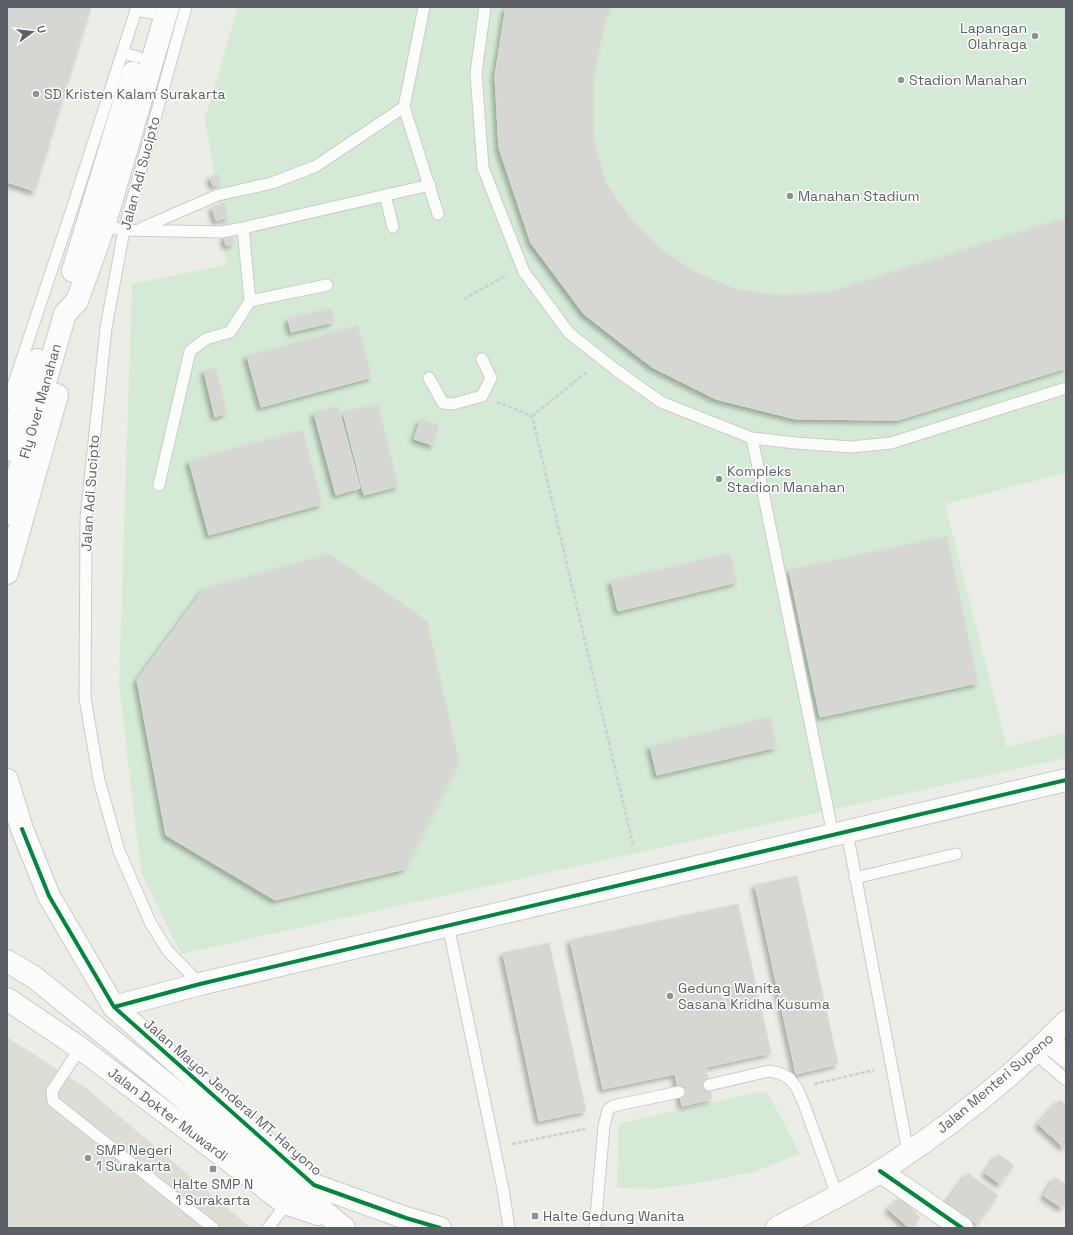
<svg xmlns="http://www.w3.org/2000/svg" width="1073" height="1235" viewBox="0 0 1073 1235" font-family="'Space Grotesk',sans-serif">
<defs>
<filter id="shadow"><feDropShadow dx="-3.5" dy="3.5" stdDeviation="2" flood-color="#0004"/></filter>
</defs>
<rect width="100%" height="100%" fill="#edede7"/>
<path fill="#ddddd5" d="M7,1037L86,1088L251,1228H7Z"/>
<path fill="#d5ead6" fill-rule="evenodd" d="M238,7H1066V473L945,504L1007,747L1066,732V758L181,954L141,872L119,684L132,284L226,265L218,195L205,119ZM358,326L372,377L261,407L247,356ZM377,404L398,486L365,495L343,413ZM302,430L322,504L209,535L189,461ZM947,536L978,683L820,717L789,570ZM730,553L737,583L618,611L611,581ZM330,554L427,621L459,761L404,869L275,900L166,835L137,681L204,589ZM769,717L776,747L657,775L651,746Z
M759,1092L768,1093L800,1154L754,1172L704,1182L654,1189L617,1188L618,1129L621,1123Z"/>
<path fill="#d6d6d2" stroke="#dcdcd6" filter="url(#shadow)" d="M7,7H91L35,191L7,182Z
M7,7H91L35,191L7,182Z
M506,7H612L607,14L593,77V135L606,183L631,219L661,249L692,270L735,289L777,295L831,292L1066,218V368L898,420L796,419L716,399L652,367L584,314L531,243L499,148L495,76Z
M218,174L221,183L213,186L210,177Z
M225,203L228,217L216,221L212,207Z
M232,234L234,243L226,246L224,237Z
M331,308L334,322L291,332L288,319Z
M358,326L372,377L261,407L247,356Z
M216,368L227,413L215,417L204,371Z
M378,404L398,486L364,495L343,412Z
M338,406L360,488L336,495L314,413Z
M421,419L439,425L433,445L414,439Z
M303,430L322,504L209,535L189,461Z
M947,536L978,683L820,717L789,570Z
M730,553L737,582L618,611L611,581Z
M330,554L427,621L459,761L405,869L275,900L166,835L137,680L204,589Z
M770,717L777,747L657,775L650,746Z
M797,876L838,1064L796,1074L755,885Z
M738,904L771,1053L706,1067L712,1099L682,1106L675,1074L603,1089L570,940Z
M549,943L586,1111L539,1121L503,953Z
M1060,1100L1066,1105V1144L1063,1147L1038,1124Z
M998,1154L1014,1165L1000,1184L985,1173Z
M968,1173L998,1195L977,1224L947,1202Z
M1055,1177L1066,1184V1201L1062,1208L1044,1196Z
M901,1197L920,1217L909,1228L888,1209Z"/>
<g fill="none" stroke-linecap="round" stroke-linejoin="round">
<g stroke="#cacbca" stroke-width="13">
<path id="lane" d="M186,7L124,230L106,328L86,518L85,698L99,780L119,851L151,924L168,951L200,984
M424,7L404,107L438,214
M485,7L476,73L483,168L524,272L569,333L616,370L661,402L752,438L796,443L851,447L891,443L1066,388
M136,10L152,13
M122,53L138,57
M385,195L393,227
M104,226L124,230L222,232L243,228L430,185
M142,228L218,195L272,183L316,166L404,107
M250,301L327,285
M429,378L443,403L453,404L482,396L491,378L482,359
M7,404L73,206L137,7
M752,438L833,835
M159,485L190,351L206,339L230,332L250,301L243,228
M847,832L908,1152
M855,878L956,854
M448,925L503,1189L509,1228
M80,1048L52,1091L53,1101L213,1228
M1034,1052L1066,1080
M709,1085L769,1071L779,1073L789,1078L797,1088L804,1104L837,1195
M268,1228L287,1203
M595,1228L604,1126L608,1110L613,1106L679,1092"/>
</g>
<g stroke="#cacbca" stroke-width="24">
<path id="street" d="M114,1007L200,984L1066,780
M1048,1041L1066,1056
M880,1171L962,1228"/>
</g>
<g stroke="#cacac9" stroke-width="24">
<path id="secondary" d="M73,271L133,73
M7,450L37,360
M7,513L65,314L77,301L104,226L168,7
M7,573L57,395
M7,780L22,829L49,896L114,1007L314,1185L406,1218L440,1228
M7,961L34,977L344,1228
M7,999L80,1048L285,1203L318,1214
M777,1228C812,1209 848,1192 881,1171C946,1129 1012,1077 1066,1022"/>
</g>
<path stroke="#cbcfce" stroke-width="2.5" stroke-dasharray="4 2" stroke-linecap="butt" d="M464,299L507,275
M497,402L532,416L633,845
M532,416L588,371
M814,1084L874,1070
M512,1144L585,1129"/>
<use href="#lane" stroke="#fcfcfb" stroke-width="11"/>
<use href="#street" stroke="#fcfcfb" stroke-width="22"/>
<use href="#secondary" stroke="#fcfcfb" stroke-width="22"/>
<g stroke="#fff" stroke-width="6">
<path id="cycleway" d="M22,829L49,896L114,1007L314,1185L406,1218L440,1228
M114,1007L200,984L1066,780
M880,1171L962,1228"/>
</g>
<use href="#cycleway" stroke="#00873e" stroke-width="4"/>
</g>
<g fill="#8f9193" stroke="#fff" stroke-width="1.5">
<circle cx="1035" cy="36" r="4"/>
<circle cx="901" cy="80" r="4"/>
<circle cx="36" cy="94" r="4"/>
<circle cx="790" cy="196" r="4"/>
<circle cx="719" cy="479" r="4"/>
<circle cx="670" cy="996" r="4"/>
<circle cx="88" cy="1158" r="4"/>
<rect x="209" y="1165" width="8" height="8" rx="2"/>
<rect x="531" y="1212" width="8" height="8" rx="2"/>
</g>
<g text-anchor="middle" stroke-width="3" stroke-linejoin="round" paint-order="stroke">
<g font-size="14" fill="#5d5f66" stroke="#fff" text-anchor="start">
<text x="1027" y="33" text-anchor="end">Lapangan<tspan x="1027" dy="16">Olahraga</tspan></text>
<text x="909" y="85">Stadion Manahan</text>
<text x="44" y="99">SD Kristen Kalam Surakarta</text>
<text x="798" y="201">Manahan Stadium</text>
<text x="727" y="476">Kompleks<tspan x="727" dy="16">Stadion Manahan</tspan></text>
<text x="678" y="993">Gedung Wanita<tspan x="678" dy="16">Sasana Kridha Kusuma</tspan></text>
<text x="96" y="1155">SMP Negeri<tspan x="96" dy="16">1 Surakarta</tspan></text>
<text x="213" y="1189" text-anchor="middle">Halte SMP N<tspan x="213" dy="16">1 Surakarta</tspan></text>
<text x="543" y="1221">Halte Gedung Wanita</text>
</g>
<g font-size="14" fill="#5d5f66" stroke="#fff">
<text transform="translate(140 173) rotate(-75)" y="5">Jalan Adi Sucipto</text>
<text transform="translate(40 401) rotate(-74)" y="5">Fly Over Manahan</text>
<text transform="translate(90 493) rotate(-86)" y="5">Jalan Adi Sucipto</text>
<text transform="translate(995 1083) rotate(-40)" y="5">Jalan Menteri Supeno</text>
<text transform="translate(233 1097) rotate(41)" y="5">Jalan Mayor Jenderal MT. Haryono</text>
<text transform="translate(168 1114) rotate(37)" y="5">Jalan Dokter Muwardi</text>
</g>
</g>
<rect width="1073" height="1235" fill="none" stroke="#5d5f66" stroke-width="16"/>
<g transform="translate(32 32) rotate(75)" stroke="#ffffff" stroke-width="3" paint-order="stroke">
<path d="M0-3L7 15L0 10L-7 15Z" fill="#5d5f66"/>
<text y="-6" font-size="11" font-weight="bold" text-anchor="middle" fill="#5d5f66">U</text>
</g>
</svg>
